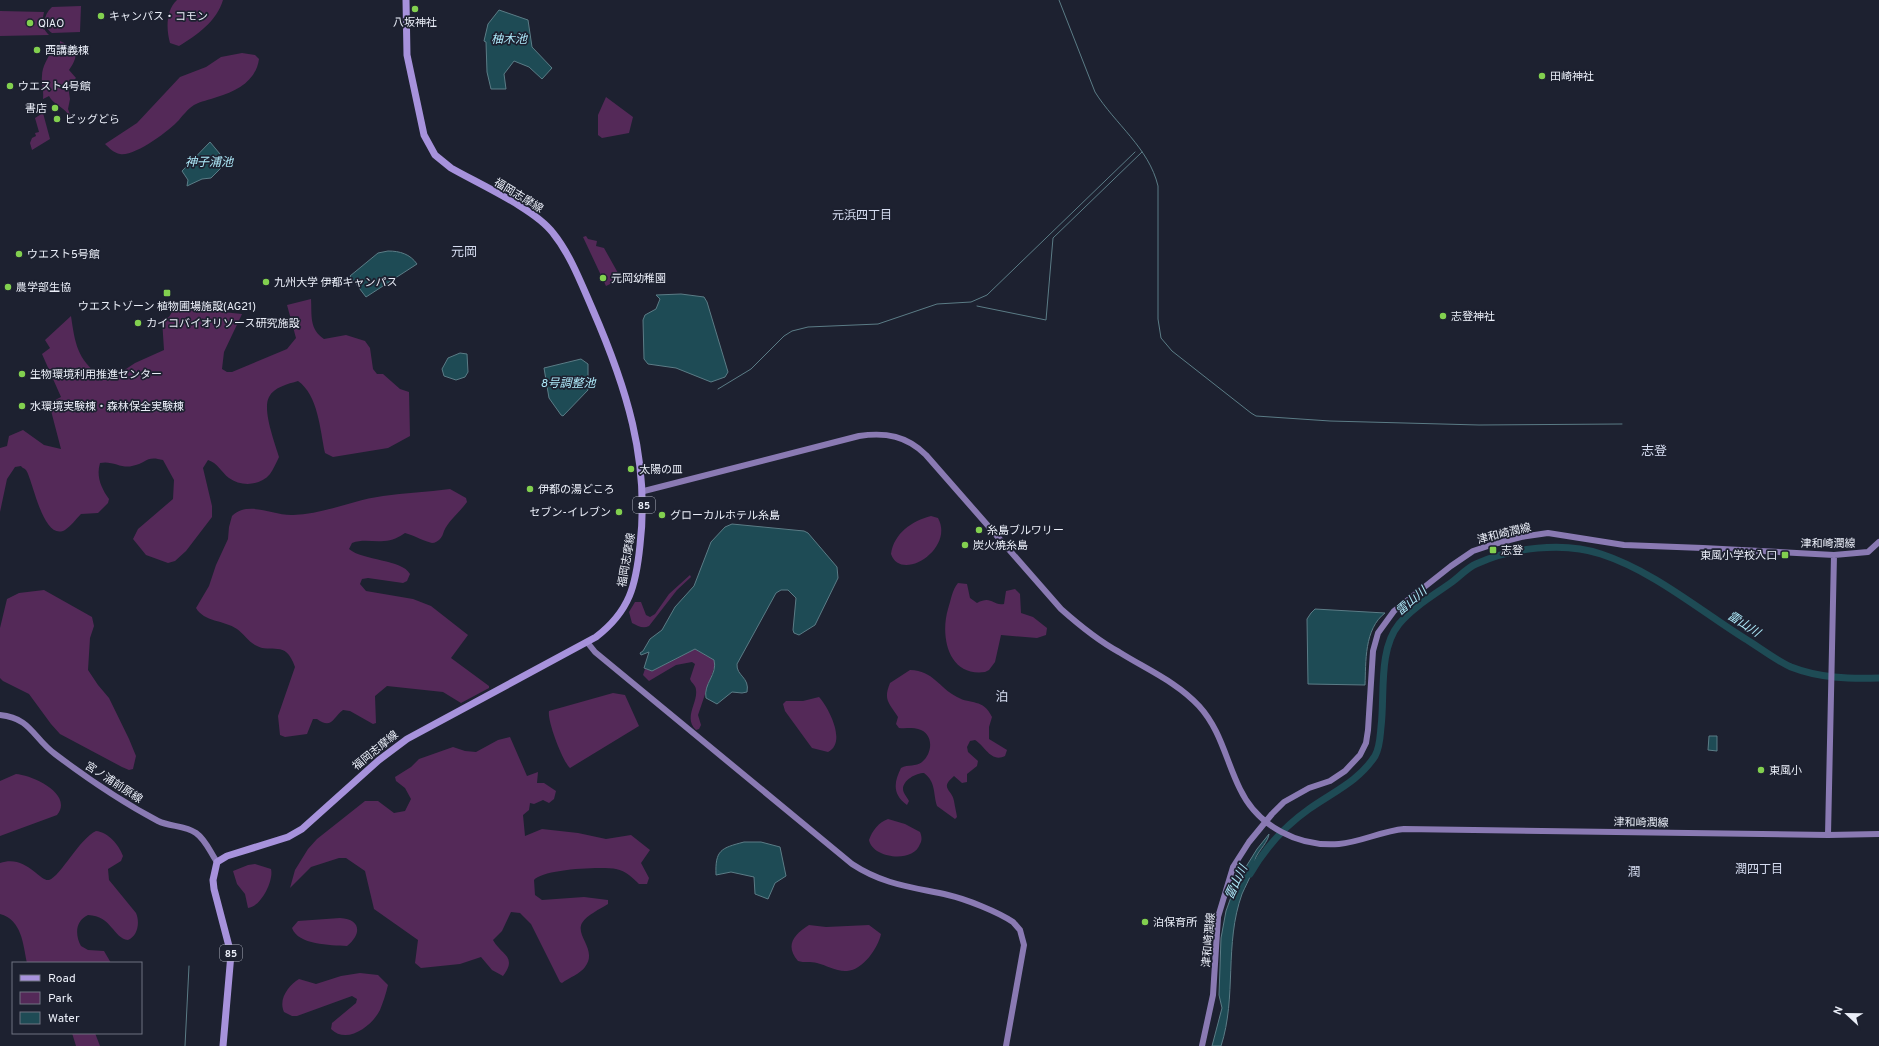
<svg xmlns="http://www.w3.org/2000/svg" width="1879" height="1046" viewBox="0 0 1879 1046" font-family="Overpass,'Noto Sans JP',sans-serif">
<rect width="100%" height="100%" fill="#1d2130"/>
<path fill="#542958" d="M177,0H223C217,21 197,35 179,46L170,43C166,29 166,10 177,0Z
M81,6L80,32L52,33C42,26 43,15 52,7Z
M0,11L44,12C42,22 41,27 49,35L0,36Z
M60,41C77,49 80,54 69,70L76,78L68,86L70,99L68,109L71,117L68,126V114C63,107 53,104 49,96L43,99C44,89 41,84 42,76C42,67 48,57 53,49L60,48Z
M242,53L255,55L259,59C256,81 237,91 217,97C209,100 201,101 194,105C187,110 184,114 179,120C169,131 134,157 120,154C114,153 109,148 105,144L137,123L180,77L206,67L221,57Z
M606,97L633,117L629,133L602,138L598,135V115Z
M43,113L50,139L32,150L30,143L32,138L36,136L35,133L39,132L35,118Z
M586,236L588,239L597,241L596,246L604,248L618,273L616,281L606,286L583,237Z
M311,299C312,315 309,329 324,339L346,335L365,341L370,348L373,369L377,374H383L400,389L409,392L410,436L388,448L333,457L325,453C320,429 318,395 298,381C288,384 274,387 269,397C262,410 275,443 279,457C276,463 273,470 270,474C260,486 241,487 229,478C221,472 218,463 208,460L203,468L212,506V517L186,551L175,561L168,563L146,555L133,539L138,529L173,499L174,480L163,460C146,455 147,463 132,466C122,469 112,460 100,463C96,476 101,488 109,499L108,503L98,513L81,514C76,519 71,526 65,530C43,542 33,480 26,470C24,468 22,468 21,466L15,467L7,479L0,512V448L7,446L9,436L23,430L44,445L61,449L49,403L61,397L42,354L50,348L45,340L71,316C75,343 77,359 100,376L117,375L135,363L164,350L162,319L169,317L175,307L242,314L224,352L222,369L227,372H232L287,349L296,338L287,305Z
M450,489L466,498L467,502C460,512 449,520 444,531C443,534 442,537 440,539C438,541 435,543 432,543C426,542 413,535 405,533C399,537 392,541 384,541C372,542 363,539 352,543L349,549C363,561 402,559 410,574L407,581L403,583L368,578L362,579L360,584L366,591L413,599L431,606L468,635L451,658L489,686V688L461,703L443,692L387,686L375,696L376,723L373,724L350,711L343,710C333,717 332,730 317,719H313L307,734L285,737L280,735L278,716L295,667C285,638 272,655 255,645C248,641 243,633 237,629C224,620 204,622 196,608L209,586L216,565L228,539L229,527L232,516C249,500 273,516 293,515C324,514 353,500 383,496C405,493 427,492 450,489Z
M931,516L938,518C955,549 901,583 891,554C894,533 912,521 931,516Z
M690,575L691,577L677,590L649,626C643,629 638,626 632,623L629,612L635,602H641L646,615L650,617L655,614L669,594Z
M958,583L967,584L970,598L977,603C992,595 992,606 1004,604L1006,591L1015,589L1020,594L1021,613L1033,617L1047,628L1046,635L1037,638L1001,635L995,662L989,670L985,672C948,677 940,636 948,609C951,600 952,590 958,583Z
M44,590L92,617L94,626L90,638L88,670L98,685L109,698L129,739L136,756L133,769L129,770L122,767L60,734L51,724L29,694L3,681L0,678V628L7,599L19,593Z
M695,649L714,660L715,665L698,715L701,725L699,729L696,730C683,718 698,703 696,690C696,685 692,684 690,679L695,664L692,662L676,665L649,681L643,675L645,669L654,670Z
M910,670C934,671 938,687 957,697C971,705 983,698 992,717L989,727V739L1007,750L1005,756C991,763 985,746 975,740L970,741L967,747L968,752L978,761L977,766L967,774V782L962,783L954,776C939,789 952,789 954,801C955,807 956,811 957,817L955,819L937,806C933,793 936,782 924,773C916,773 903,780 903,789C903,793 907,797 909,801L907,805C892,794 894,782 901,768C908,764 916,767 922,762C933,753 934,733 918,729C912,727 906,729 899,728L896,724L898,717C889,703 883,700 890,683Z
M613,693L625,695L639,726L570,768C563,762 547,721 549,711Z
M819,697C829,708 847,743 828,752L812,748L809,744L785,711L783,704L786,701H803Z
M510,737L527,776L538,772L537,783H544L556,791L554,799L549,803L543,800L534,804L530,803L529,810L523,815L525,836L542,829L578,833L606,839L631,835L650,850L641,863L649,878L647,884H639C633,878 626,871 616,869C603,866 542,869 534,880L535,895L542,900L584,897L608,900V904C600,909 587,915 582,923C575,936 598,950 585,967C581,973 569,978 562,983L560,982L531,924L520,913L511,912L502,931L493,940C501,955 518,956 503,976L492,970L481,957L460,964L421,968L415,963L418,940L374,909L365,871L346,858H339L311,867L290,888L295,870L308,849L317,839L365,801H378L394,813L405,811L411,799L405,788L396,781L395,777L411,767L419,759L453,747L465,751L476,752L498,740Z
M16,774C32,775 74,794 57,815L0,836V781Z
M888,819L905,824L920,832C922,837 922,840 920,844C913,864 872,858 869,840C872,831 879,822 888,819Z
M96,831C108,832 119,845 123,856L121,861L108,869L109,880L136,913C140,922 138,936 128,940C113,938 112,916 88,915C75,921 75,935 81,946L88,950L104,951L111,963H27C23,944 22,920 0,914V863C26,854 40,882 49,880C61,876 79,839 96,831Z
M255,864L271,869C274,880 261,907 248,908L245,894L237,884L233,871L248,865Z
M340,918C361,919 362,934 347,946C330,945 298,945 292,928L298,921Z
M809,925L826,927L869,925L881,934C878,948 863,970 847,971C837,972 826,965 817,963C811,961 804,963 798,961C785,946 793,935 809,925Z
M360,973L378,975L388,985C386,994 383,1002 380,1010C372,1026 347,1045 331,1029L332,1023L356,1003L357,999L352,996L297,1016H292L284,1012C278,999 289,985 299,979L316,984L341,976Z
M72,1033H95L100,1046H76Z"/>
<path fill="#1e4b55" stroke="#5b7c86" d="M499,10L528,20L532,47L552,68L542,79L529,67L514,61L504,74L506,89H491L487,72L486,42L484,41L488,24Z
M210,142L225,160L220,169L211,178L202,179L187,186L188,180L182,171Z
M388,251C400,251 410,254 417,264L366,297L350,276L378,253Z
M681,294L704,297L707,302L728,372L725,377L711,382L676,368L648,364L644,359L643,320L645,315L656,309L660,299L656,295Z
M460,353L467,354L468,372L465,377L456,380L444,376L442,369L448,358Z
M581,359L588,364V390L563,416L561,415L549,398L544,368Z
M732,524L804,531L808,533L837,567L838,578L815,625L799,635L794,633L793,630L796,598L788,590H781L776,593L737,664C736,676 750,677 747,692L742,693L732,692L717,704L706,698C703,684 718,674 714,660L695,649L652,671L644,668L649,652L641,655L640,653L643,651L650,639L662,630L675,607L694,586L711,542L725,527Z
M1315,609L1385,613C1364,629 1366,662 1365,685L1308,684L1307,619L1311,613Z
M1709,736H1717V751L1708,750Z
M1269,834C1268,842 1260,849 1256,857C1254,862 1254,868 1252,872C1249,880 1245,887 1242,894C1224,944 1237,997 1221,1046H1212L1222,1008L1219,995L1221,938L1226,911L1236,883L1257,849Z
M744,842H761L780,847L786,876L775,883L768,899L755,894L754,877L731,872L716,875C715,850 721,848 744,842Z"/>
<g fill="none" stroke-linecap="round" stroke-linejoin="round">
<path stroke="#5b7c86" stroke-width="1" d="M1059,0L1095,92C1115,124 1149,148 1158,186V319L1161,338L1172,351L1251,413L1256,416L1330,421L1479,425L1622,424
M977,306L1046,320L1053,238L1142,152
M718,389L751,369L784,336L792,331L808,327L878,324L937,304L971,302L987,295L1135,152
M185,1046L189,966"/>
<path stroke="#1e4b55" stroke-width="7" d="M1250,874C1265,848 1285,826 1309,809C1333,792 1359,781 1375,756C1380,747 1380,737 1381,727C1385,695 1378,650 1399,624C1413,607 1434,595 1452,582C1460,576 1467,568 1476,564C1511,548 1563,541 1601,554C1653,571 1698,609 1744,638C1759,647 1775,660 1791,667C1819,678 1849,679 1879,678"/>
<path stroke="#8a7ab3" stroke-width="6" d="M644,491L859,436C886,432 907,436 926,455L1061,609C1079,625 1097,640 1119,652C1146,669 1177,682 1199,706C1221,730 1226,761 1240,789C1258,827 1299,847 1339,844C1361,842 1382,831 1404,829L1828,835L1879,834
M587,642L595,652L852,864C884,885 912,887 948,895C966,899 998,912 1013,922L1020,930L1024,945L1006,1046
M0,715C31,718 33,738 55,754C88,779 122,802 158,821C170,827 185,825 196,833C206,840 210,852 217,862
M1828,835L1834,555
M1202,1046L1213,995L1218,917L1233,867L1249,842L1272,814L1284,802L1309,788L1330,781L1345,771L1360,755L1366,743L1368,730L1373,651L1378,633L1394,611L1451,566L1473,551L1494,544L1521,537L1548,533L1624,545L1703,548L1834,555L1868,552L1879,542"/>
<path stroke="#a792dc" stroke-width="7" d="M223,1046L231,954L214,889L213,880L217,862L227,856L288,837L302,829L379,760L407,739L596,637C630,611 636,585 640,545C650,460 626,386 592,308C581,283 570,254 553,233C535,209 479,184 451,168L435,155L424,135L407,55L406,0"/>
</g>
<g fill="#82d04f" stroke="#1d2130" stroke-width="1.5">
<circle cx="415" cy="9" r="4"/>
<circle cx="101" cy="16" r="4"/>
<circle cx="30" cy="23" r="4"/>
<circle cx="37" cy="50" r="4"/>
<circle cx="1542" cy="76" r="4"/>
<circle cx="10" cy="86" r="4"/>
<circle cx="55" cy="108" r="4"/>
<circle cx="57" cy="119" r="4"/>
<circle cx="19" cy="254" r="4"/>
<circle cx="603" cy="278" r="4"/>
<circle cx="266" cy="282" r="4"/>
<circle cx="8" cy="287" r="4"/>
<rect x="163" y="289" width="8" height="8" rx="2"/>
<circle cx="1443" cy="316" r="4"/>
<circle cx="138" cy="323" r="4"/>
<circle cx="22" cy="374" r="4"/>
<circle cx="22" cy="406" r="4"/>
<circle cx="631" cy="469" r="4"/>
<circle cx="530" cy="489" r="4"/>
<circle cx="619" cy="512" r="4"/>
<circle cx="662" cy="515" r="4"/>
<circle cx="979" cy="530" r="4"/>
<circle cx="965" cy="545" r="4"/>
<rect x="1489" y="546" width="8" height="8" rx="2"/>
<rect x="1781" y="551" width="8" height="8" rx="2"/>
<circle cx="1761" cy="770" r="4"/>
<circle cx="1145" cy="922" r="4"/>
</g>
<g text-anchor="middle" stroke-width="3.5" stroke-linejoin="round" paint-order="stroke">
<g fill="#1d2130" stroke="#acb0bc" stroke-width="1">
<rect x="633" y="497" width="22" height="16" rx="3"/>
<rect x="220" y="945" width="22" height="16" rx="3"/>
</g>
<g font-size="10" font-weight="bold" fill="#eaeef8">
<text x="644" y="509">85</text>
<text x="231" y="957">85</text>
</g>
<g font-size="11" fill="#eaeef8" stroke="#1d2130" text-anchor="start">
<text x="109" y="20">キャンパス・コモン</text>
<text x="415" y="26" text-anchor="middle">八坂神社</text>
<text x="38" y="27">QIAO</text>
<text x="45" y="54">西講義棟</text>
<text x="1550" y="80">田崎神社</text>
<text x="18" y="90">ウエスト4号館</text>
<text x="47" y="112" text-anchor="end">書店</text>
<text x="65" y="123">ビッグどら</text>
<text x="27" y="258">ウエスト5号館</text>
<text x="611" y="282">元岡幼稚園</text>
<text x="274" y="286">九州大学 伊都キャンパス</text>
<text x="16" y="291">農学部生協</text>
<text x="167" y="310" text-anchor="middle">ウエストゾーン 植物圃場施設(AG21)</text>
<text x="1451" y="320">志登神社</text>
<text x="146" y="327">カイコバイオリソース研究施設</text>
<text x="30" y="378">生物環境利用推進センター</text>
<text x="30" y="410">水環境実験棟・森林保全実験棟</text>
<text x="639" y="473">太陽の皿</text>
<text x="538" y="493">伊都の湯どころ</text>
<text x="611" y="516" text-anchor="end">セブン-イレブン</text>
<text x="670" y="519">グローカルホテル糸島</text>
<text x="987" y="534">糸島ブルワリー</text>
<text x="973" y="549">炭火焼糸島</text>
<text x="1501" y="554">志登</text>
<text x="1777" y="559" text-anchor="end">東風小学校入口</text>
<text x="1769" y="774">東風小</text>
<text x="1153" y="926">泊保育所</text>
</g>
<g font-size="11" fill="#eaeef8" stroke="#1d2130">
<text transform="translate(519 195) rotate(31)" y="4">福岡志摩線</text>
<text transform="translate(1504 533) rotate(-14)" y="4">津和崎潤線</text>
<text x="1828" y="547">津和崎潤線</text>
<text transform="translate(626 560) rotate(-80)" y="4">福岡志摩線</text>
<text transform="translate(375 750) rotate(-39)" y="4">福岡志摩線</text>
<text transform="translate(114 782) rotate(33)" y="4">宮ノ浦前原線</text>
<text transform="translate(1641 822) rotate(1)" y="4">津和崎潤線</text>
<text transform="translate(1208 940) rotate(-85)" y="4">津和崎潤線</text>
</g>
<g font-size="12" font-style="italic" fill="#ade8f8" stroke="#1d2130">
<text x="509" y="43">柚木池</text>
<text x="209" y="166">神子浦池</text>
<text x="568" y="387">8号調整池</text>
<text transform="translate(1411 601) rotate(-41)" y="4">雷山川</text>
<text transform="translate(1744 624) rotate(33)" y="4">雷山川</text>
<text transform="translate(1236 882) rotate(-65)" y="4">雷山川</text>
</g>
<g font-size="12" fill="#d5dcf0" stroke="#1d2130">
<text x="862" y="219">元浜四丁目</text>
<text x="1759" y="873">潤四丁目</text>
</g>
<g font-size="13" fill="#d5dcf0" stroke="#1d2130">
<text x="464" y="256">元岡</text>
<text x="1654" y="455">志登</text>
<text x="1002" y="701">泊</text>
<text x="1634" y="876">潤</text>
</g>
</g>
<rect x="12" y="962" width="130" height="72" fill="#1d2130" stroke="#6f7380"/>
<rect x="20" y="975" width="20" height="6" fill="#a792dc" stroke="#6f7380"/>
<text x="48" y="982" font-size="12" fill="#eaeef8">Road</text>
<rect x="20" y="992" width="20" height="12" fill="#542958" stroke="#6f7380"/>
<text x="48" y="1002" font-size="12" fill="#eaeef8">Park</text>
<rect x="20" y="1012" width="20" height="12" fill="#1e4b55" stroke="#6f7380"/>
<text x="48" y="1022" font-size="12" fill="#eaeef8">Water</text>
<g transform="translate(1847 1014) rotate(292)" stroke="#1d2130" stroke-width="3" paint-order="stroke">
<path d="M0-3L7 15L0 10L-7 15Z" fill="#eaeef8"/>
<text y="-6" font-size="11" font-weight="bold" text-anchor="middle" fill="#eaeef8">N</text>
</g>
</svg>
